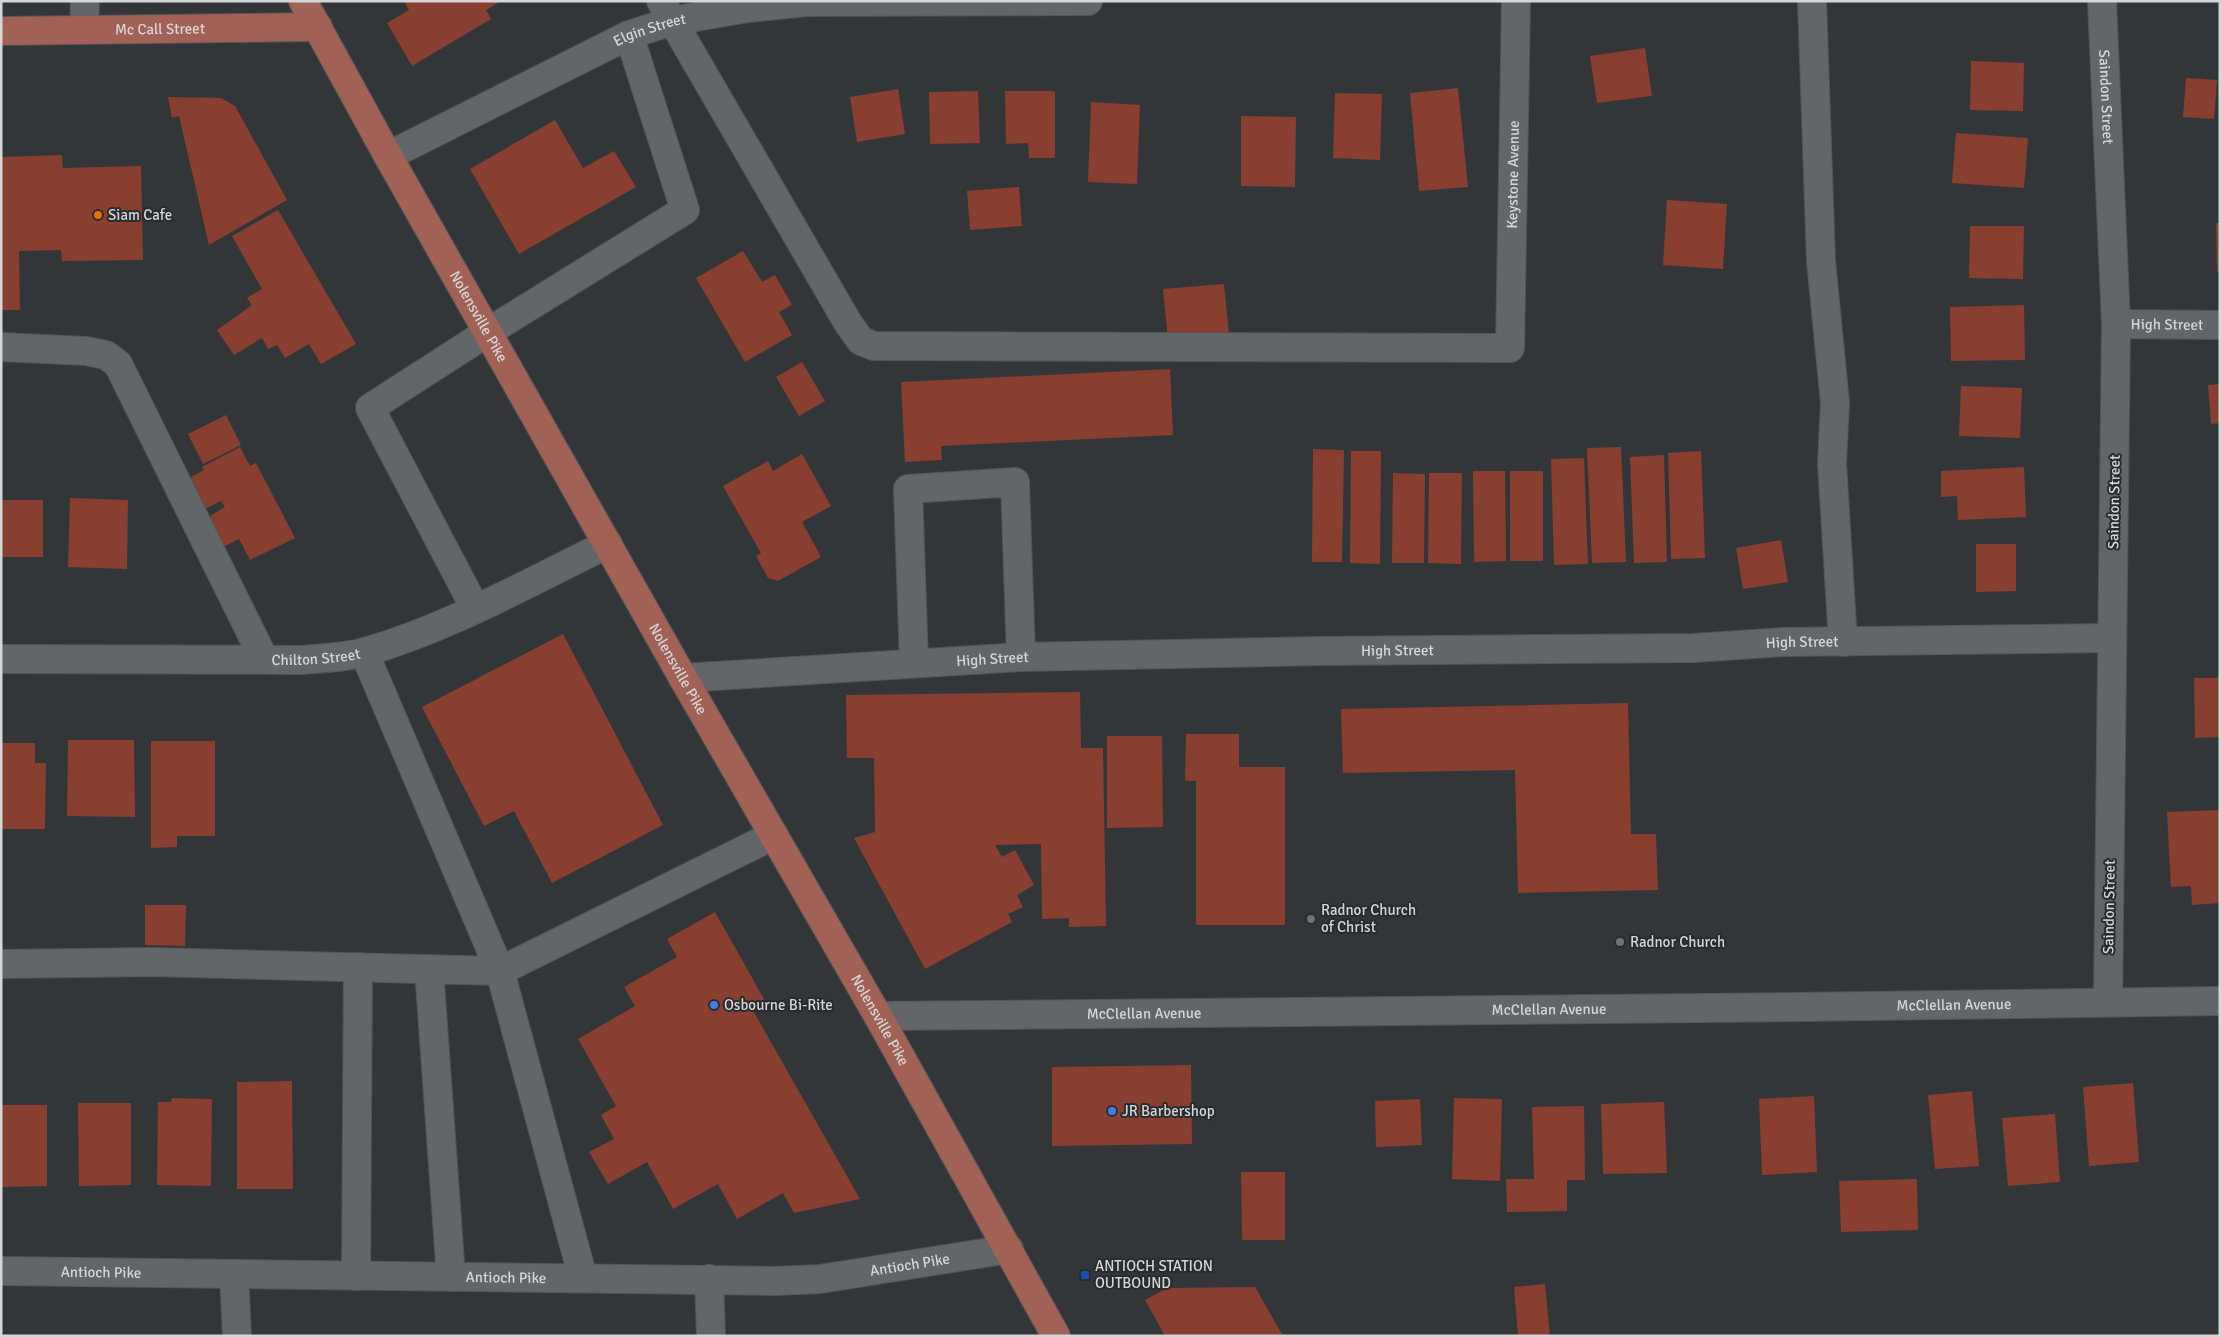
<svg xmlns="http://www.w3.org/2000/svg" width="2221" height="1337" viewBox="0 0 2221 1337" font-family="Signika,sans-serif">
<rect width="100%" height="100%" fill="#333638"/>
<path fill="#883f30" d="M404,1H501L486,10L491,19L412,66L387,23L409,10Z
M1645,48L1652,96L1597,103L1590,56Z
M1971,61L2024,63L2023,111L1970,110Z
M2186,78L2217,80L2214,119L2183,117Z
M1458,88L1468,187L1419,191L1410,93Z
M898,89L905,134L857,142L850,97Z
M978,91L980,143L930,144L929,92Z
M1005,91H1055V158H1029L1028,143L1006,144Z
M1335,93L1382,94L1380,160L1333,158Z
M168,97L221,98L235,106L287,200L209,245L179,116L172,118Z
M1091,102L1140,105L1137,184L1088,182Z
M1241,116L1296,117L1295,187L1241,186Z
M555,120L583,168L614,151L636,187L519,254L470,169Z
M1956,133L2028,138L2024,188L1952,183Z
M62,155L63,168L141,166L143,260L62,261L61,250L19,251L20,310H1V157Z
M1019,187L1022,226L970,230L967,191Z
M1667,200L1727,204L1723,269L1663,265Z
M278,210L356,344L321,364L309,344L285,358L277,345L268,349L262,338L234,355L217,330L252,305L247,298L262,289L232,236Z
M2216,223H2220V272H2217Z
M1970,226H2024L2023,279L1969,278Z
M743,251L762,282L775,275L792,305L779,312L792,335L745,362L696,278Z
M1224,284L1229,334L1168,340L1163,289Z
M2024,305L2025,360L1951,361L1950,307Z
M802,362L825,401L799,416L776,377Z
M1170,369L1173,435L941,446L942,460L905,462L901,382Z
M2220,384V423L2211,424L2208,385Z
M1961,386L2022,388L2020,438L1959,436Z
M226,415L241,445L203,464L188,434Z
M240,447L250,466L256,463L295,538L250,560L239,539L223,547L208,517L225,507L221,501L205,509L189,478L204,470L202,467Z
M1621,447L1626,562L1592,563L1587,448Z
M1313,449L1344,450L1342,562H1312Z
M1351,451H1381L1380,564L1350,563Z
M1701,451L1705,558L1671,559L1668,453Z
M802,454L831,506L802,522L821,557L778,581L768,578L756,556L761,553L723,486L768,461L773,471Z
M1664,455L1667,562L1634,563L1630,457Z
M1584,458L1588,564L1554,565L1551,459Z
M2024,467L2026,517L1958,520L1957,496L1941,497V471Z
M1473,471H1505L1506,561L1474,562Z
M1510,471H1543V561H1510Z
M1393,473L1425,474L1424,563H1392Z
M1429,473H1462L1461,564L1428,563Z
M70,498L128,500L127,569L68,567Z
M1,500H43V557H1Z
M1781,540L1788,582L1743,589L1736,548Z
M1976,544H2016V591L1976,592Z
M563,634L663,825L552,883L514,811L484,826L422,707Z
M2194,678H2220V737L2195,738Z
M1080,692L1081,748H1103L1106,926L1069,927V918L1042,919L1041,844L995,845L1002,857L1015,850L1034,885L1017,895L1023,907L1008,914L1012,922L925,969L854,838L875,832L874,758H847L846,695Z
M1628,703L1631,834H1656L1658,890L1518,893L1515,770L1343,773L1341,709Z
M1186,734H1239V767H1285V925H1196V781H1185Z
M1107,736H1162L1163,827L1107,828Z
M68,740H134L135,817L67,816Z
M151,741H215V836H177V847L151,848Z
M1,743H35V763H46L45,829H1Z
M2220,810V903L2192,905L2191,886L2171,887L2167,812Z
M145,905H186L185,946L145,945Z
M715,912L764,999L751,1007L860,1199L794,1213L783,1193L737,1219L718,1184L673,1209L647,1162L608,1184L589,1152L614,1139L601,1115L616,1106L578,1039L635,1006L624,987L677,957L667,939Z
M1191,1065L1192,1144L1052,1146V1067Z
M292,1081L293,1189H237V1082Z
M2133,1083L2139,1162L2089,1166L2083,1087Z
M1972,1091L1979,1166L1935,1169L1928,1095Z
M1814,1096L1817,1172L1762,1175L1759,1099Z
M172,1098L212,1099L211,1186L157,1185L158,1102H171Z
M1454,1098L1502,1099L1500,1181L1452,1179Z
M1420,1099L1422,1145L1376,1147L1375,1101Z
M1664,1102L1667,1173L1603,1174L1601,1104Z
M78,1103H131V1185L79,1186Z
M1,1105H47V1186L1,1187Z
M1584,1106L1585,1180H1567V1211L1507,1212L1506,1179H1534L1532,1107Z
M2055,1114L2060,1182L2008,1186L2002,1118Z
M1241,1172H1285V1240H1242Z
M1917,1179L1918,1230L1841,1232L1839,1181Z
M1545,1284L1550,1336H1518L1514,1287Z
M1255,1287L1283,1336H1165L1145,1300L1167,1288Z"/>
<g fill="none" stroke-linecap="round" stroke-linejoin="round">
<g stroke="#525457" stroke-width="30">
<g id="minor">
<path id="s1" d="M661,1L848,323L861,341L874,346L1510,348L1516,1"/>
<path d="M1812,1L1821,261L1835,403L1832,463L1843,642"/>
<path id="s2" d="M2102,1L2116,324L2108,1002"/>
<path d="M84,30L85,1"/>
<path id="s3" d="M388,156L629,35L672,21L748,8L806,2L1088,1"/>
<path id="s4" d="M2116,324L2220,325"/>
<path d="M1,347L86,351L106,355L118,364L264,659"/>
<path d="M475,608L370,408L488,332L685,210L629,35"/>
<path d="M364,652L500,971L583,1278"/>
<path id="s5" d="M1,659L301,660C322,658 344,658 365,652C449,628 529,582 608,544"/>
<path d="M914,663L908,489L1015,482L1021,657"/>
<path id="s6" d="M683,678L1021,657L1320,651L1694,648L1784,642L2112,638"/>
<path d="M1,964L152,962L500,971L774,835"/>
<path d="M429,969L451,1277"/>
<path id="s7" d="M878,1016L1797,1007L2220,1001"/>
<path id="s8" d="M1,1271L774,1281L820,1279L1009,1249"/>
<path d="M234,1275L237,1336"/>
<path d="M356,1276L358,967"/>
<path d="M709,1279L711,1336"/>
</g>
</g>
<g stroke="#525457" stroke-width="30">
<g id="major">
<path id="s9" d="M303,1L388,156L683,678L878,1016L1056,1336"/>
<path id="s10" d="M1,31L318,27"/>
</g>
</g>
<use href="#minor" stroke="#636669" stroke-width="28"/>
<use href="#major" stroke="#a16155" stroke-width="28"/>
</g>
<circle fill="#e8710a" stroke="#292c2e" stroke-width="2" cx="98" cy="215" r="5"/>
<g fill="#6b7280" stroke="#292c2e" stroke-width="2">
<circle cx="1311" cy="919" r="5"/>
<circle cx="1620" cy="942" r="5"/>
</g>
<g fill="#3f7fe0" stroke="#292c2e" stroke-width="2">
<circle cx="714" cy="1005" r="5"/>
<circle cx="1112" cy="1111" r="5"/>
</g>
<rect fill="#1a4fb4" stroke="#292c2e" stroke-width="2" x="1080" y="1270" width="10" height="10" rx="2.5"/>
<g text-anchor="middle" stroke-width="4" stroke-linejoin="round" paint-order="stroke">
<g font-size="15" fill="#d4d6d7" stroke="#292c2e">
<text dy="5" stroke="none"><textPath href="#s10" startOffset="159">Mc Call Street</textPath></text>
<text dy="5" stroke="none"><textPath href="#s3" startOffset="291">Elgin Street</textPath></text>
<text dy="5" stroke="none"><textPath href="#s2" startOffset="96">Saindon Street</textPath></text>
<text dy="5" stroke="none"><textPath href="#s1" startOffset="1218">Keystone Avenue</textPath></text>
<text dy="5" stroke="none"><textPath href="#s9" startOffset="361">Nolensville Pike</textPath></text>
<text dy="5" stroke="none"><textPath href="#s4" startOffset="51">High Street</textPath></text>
<text transform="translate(2114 502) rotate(-89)" y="5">Saindon Street</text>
<text dy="5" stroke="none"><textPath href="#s6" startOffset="1120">High Street</textPath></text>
<text dy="5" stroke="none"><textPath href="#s6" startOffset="715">High Street</textPath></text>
<text dy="5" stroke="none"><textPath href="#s5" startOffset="315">Chilton Street</textPath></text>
<text dy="5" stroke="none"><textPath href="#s6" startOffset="310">High Street</textPath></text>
<text dy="5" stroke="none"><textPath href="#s9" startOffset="766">Nolensville Pike</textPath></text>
<text transform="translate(2109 907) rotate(-89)" y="5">Saindon Street</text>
<text dy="5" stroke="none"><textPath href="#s7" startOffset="1076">McClellan Avenue</textPath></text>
<text dy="5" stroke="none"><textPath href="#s7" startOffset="671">McClellan Avenue</textPath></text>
<text dy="5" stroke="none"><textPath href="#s7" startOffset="266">McClellan Avenue</textPath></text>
<text dy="5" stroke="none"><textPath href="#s9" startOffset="1171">Nolensville Pike</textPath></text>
<text dy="5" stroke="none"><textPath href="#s8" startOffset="910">Antioch Pike</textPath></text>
<text dy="5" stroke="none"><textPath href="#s8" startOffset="100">Antioch Pike</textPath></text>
<text dy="5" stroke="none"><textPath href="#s8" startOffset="505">Antioch Pike</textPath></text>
</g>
<g font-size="15" fill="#d4d6d7" stroke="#292c2e" text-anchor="start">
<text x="108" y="220">Siam Cafe</text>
<text x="1321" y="915">Radnor Church<tspan x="1321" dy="17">of Christ</tspan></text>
<text x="1630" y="947">Radnor Church</text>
<text x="724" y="1010">Osbourne Bi-Rite</text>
<text x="1122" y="1116">JR Barbershop</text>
<text x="1095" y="1271">ANTIOCH STATION<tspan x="1095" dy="17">OUTBOUND</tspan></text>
</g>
</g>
<rect width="2221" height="1337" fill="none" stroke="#d4d6d7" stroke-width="5"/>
</svg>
